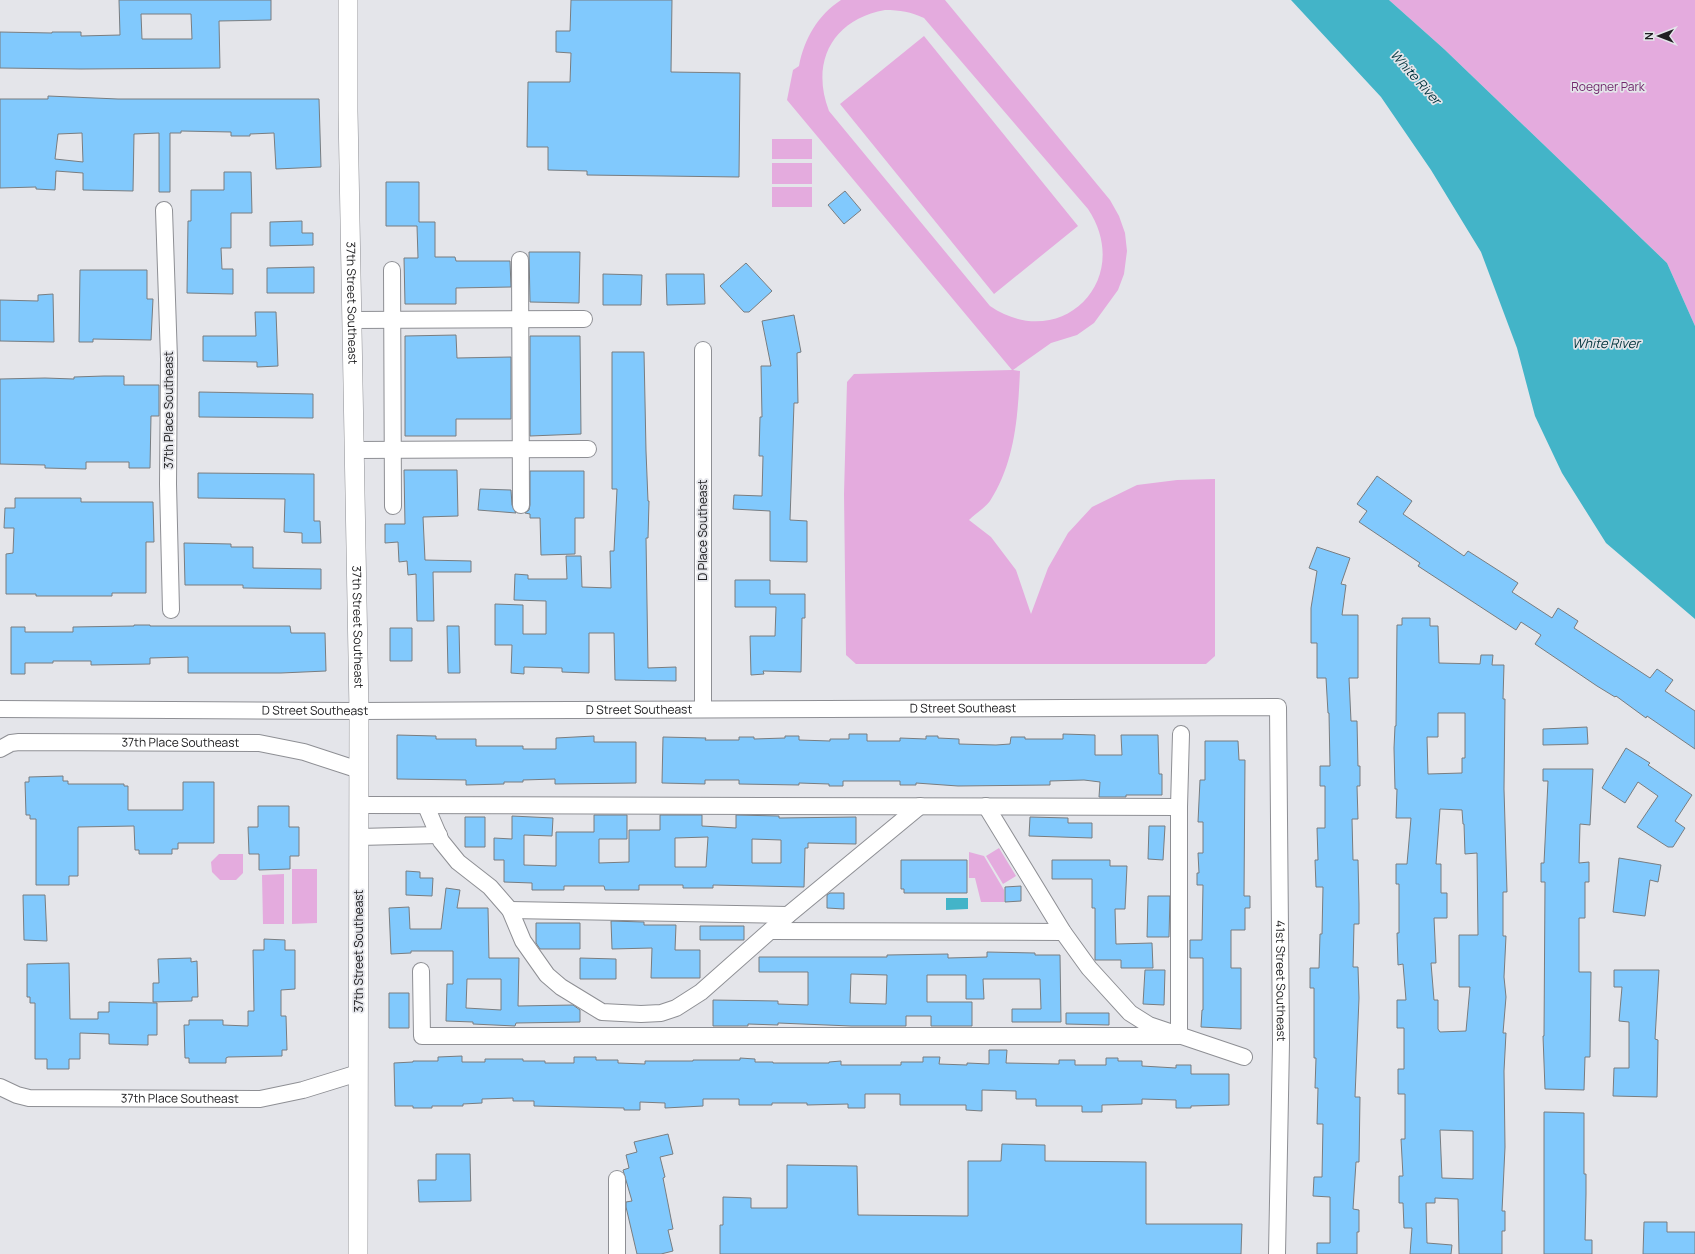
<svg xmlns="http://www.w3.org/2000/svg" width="1695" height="1254" viewBox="0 0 1695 1254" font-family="Manrope,sans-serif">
<rect width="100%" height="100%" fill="#e4e5ea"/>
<path fill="#e4abde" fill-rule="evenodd" d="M841,0H945L1110,200L1119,216L1125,233L1127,251L1124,274L1118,290L1094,323L1077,335L1051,343L1013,370L1020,371C1018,416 1015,462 990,501C985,508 975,514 969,520L991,537L1016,570L1031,614L1048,568L1068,533L1092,507L1137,485L1177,480L1215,479V656L1206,664H856L846,655L844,494L847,382L854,374L1012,370L787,100L793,70L799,66C804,39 818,15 841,0ZM885,10C900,10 911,12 924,18L1088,209C1135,280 1060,354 990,306L829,111C810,62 833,19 885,10Z
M1389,0H1695V326L1667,263L1444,49Z
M924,36L1078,226L994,294L840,104Z
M772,139H812V159H772Z
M772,163H812V184H772Z
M772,187H812V207H772Z
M999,848L1016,876L1003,884L986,856Z
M969,852L984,856L1004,890V902H981L975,878H969Z
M219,854H243V873L236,880H220L212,872L211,862Z
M292,869H317V923L292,924Z
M284,874V924H263L262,875Z"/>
<path fill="#43b4c8" d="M1291,0H1389L1444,49L1667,263L1695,326V619L1606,543L1562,473L1535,416L1517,348L1481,252L1431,170L1381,97Z
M946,898H968V909L946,910Z"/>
<path fill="#81c9fd" stroke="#797d80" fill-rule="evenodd" d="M119,0H271V20L219,21L220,68L81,69L0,68V32L52,33V32H81V36L120,35ZM141,14H191L192,39H142Z
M571,0H672L671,72L740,73L739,177L587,175V171L548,170V147H527L528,82H570L571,53L556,52V31H570Z
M48,96L118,99H319L321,167L276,169L274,133L250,134V136H231V132L181,131V133H170V192H159V133L134,134L133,191L83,190V173L56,171L55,190L36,189V187L0,188V99H48ZM82,133L83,162L55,159L58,134Z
M224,172H251L252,213H231V248H221L222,269H233V294L187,293L188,221H191V190H224Z
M386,182H419V222H435V257H455L456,261H510L511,287L456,288V304H405L404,258H418L417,226H386Z
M845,191L861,210L844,224L828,205Z
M302,221V233H313V245L270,246V222Z
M529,252H580L579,303L530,302Z
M746,263L772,291L749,312H744L720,286Z
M314,267V293H267V268Z
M80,270H147V299H153L151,340L93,339V342H79Z
M603,274L642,275L641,305H603Z
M666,274H704L705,304L667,305Z
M53,294L54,342L0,341V300L38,301V295Z
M255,312H276L278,366L257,367V362L203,361V336H256Z
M794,315L801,352L797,353L798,403H794L790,520L807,521V562L770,561V511L733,509L734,495L762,496L763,456H759L760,417H762L761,366H771L762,321Z
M456,335L457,358L511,357V419H456V436H405V336Z
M530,336H580L581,434L530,436Z
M612,352H644L646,451L648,501H649L648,538H646L648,668L676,667V681L615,680L614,633H589V673L562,672V668L524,667V674L511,673L512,645H495V604L523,605V634H546V601L514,600L515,574L528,575V579H567L566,556H581L582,587L611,588L610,551H614L617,489H612Z
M104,376H124V385H159V416H151L150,468H129V462H86V469L45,468V465L0,464V379L45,378L74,379V377Z
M199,392L313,394V418L199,417Z
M404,470H457L458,516L423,517L425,560L471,561V572H433L434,621H417L416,574L408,575L407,561L399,562L398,542L385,543V524H405Z
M530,471H584V518H575V554L541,555L540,518H530V514L525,513L529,510L530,505Z
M198,473L314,474V521H320L321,543H302V533L284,532L285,499L198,498Z
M1377,476L1412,501L1403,514L1464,556L1468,551L1518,583L1512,592L1552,618L1558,608L1578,621L1574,628L1650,678L1657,669L1673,680L1665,691L1695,711V749L1647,716L1646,718L1616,696L1615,697L1597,686L1535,644L1541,635L1521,622L1516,630L1418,566L1420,563L1359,522L1367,511L1357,504Z
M480,489L511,490L512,505L516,513L478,510Z
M15,498H81V502H153L154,542H146V593H112V596H36V594H6V554L13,553L14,528H4L5,508H15Z
M184,543L231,544V547H253V568L321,569V589L243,588V585H185Z
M1317,547L1350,558L1341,584L1346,585L1342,615H1358V678H1349L1351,721H1357L1358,766H1360V786H1357L1358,819H1352L1353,860H1358L1359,904V924H1354L1353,967H1358L1359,998L1355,1097H1360L1359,1162H1356L1353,1209L1359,1210V1232H1357V1254H1317V1243H1330V1197L1313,1196L1314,1177H1322L1323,1124H1317L1318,1088H1315L1316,1058H1314V988H1310V968H1319L1320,934H1322L1323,887H1316L1315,860H1318L1317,828H1325V786H1320V766H1330L1329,713H1328L1326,678H1317V643H1311V608L1317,571L1309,568Z
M735,580H770V594H805V618H802L801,672L763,671L764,674L751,675L750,636H775L776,607H735Z
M1402,618H1430V626H1438L1439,663L1480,664L1481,655H1493L1492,665H1504L1503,699H1505L1504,789L1507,892H1503V936H1506L1504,977L1506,997L1503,1033H1506L1504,1071L1505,1147L1502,1211H1505V1231H1502V1254H1459L1458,1199L1435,1198V1203H1426L1427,1243L1452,1245L1451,1254H1410L1412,1228H1404L1403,1203H1399V1176H1403L1401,1139H1405V1094H1398V1069H1404V1028H1397V1000H1406L1403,964L1398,965L1397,933H1399V884H1396V864H1407L1411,818H1396L1397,789H1395L1394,748L1395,726H1396L1397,625H1402ZM1438,713H1465V758H1462V773L1428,774L1427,737H1438ZM1440,809L1462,810L1463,824H1464L1465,854L1477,853L1478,935H1459V987H1470L1466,1031L1440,1032L1438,1029V1000H1434L1431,963H1436L1434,918H1447V893H1441V864H1436ZM1440,1130L1473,1131V1179L1442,1178Z
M134,625H150V626H290L291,633H325L326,671L281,673H188V657L150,658V664L91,665V661H53V663H25V674H11V627H25V632H73V627L134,626Z
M447,626H459L460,673H448Z
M390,628H412V661H390Z
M1587,727L1588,744L1543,745V729Z
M849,734H867V741H900V738L926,739V736H938V738L959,739V744L996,745L1010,744L1011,737H1025V739H1063V734L1095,735V755H1122L1121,735H1158L1159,774H1162V795H1126V797H1099L1100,782L1084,780L1050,781V785L958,786L916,783V785H900V781H843V786H829V784L799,783V785L739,784V780H705V784L662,783L663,737L706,738L705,740H739V737H754V739L785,738V736H799V740L830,741V739H849Z
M397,735L436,736V739H476V746H523V749H556V738L594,736V742H636V783L555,784V779L523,780V782H504V784L466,785V780L397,779Z
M1205,741H1238L1239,760H1245L1244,896H1250V908H1245V930H1231V968H1241V1029L1201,1027L1202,1010H1203V958H1190V940H1202L1203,885H1197V873H1199L1198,853H1203V822H1198L1200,780H1205Z
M1626,748L1650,763L1648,765L1692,795L1675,821L1685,828L1673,847H1668L1637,827L1658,796L1638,782L1625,803L1602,788Z
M1543,769H1593L1590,825L1580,824L1579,863L1589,862V882H1585V918H1579V972H1591L1590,1057H1585L1584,1090L1545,1089L1543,1036H1544L1545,882H1541V863H1544L1548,781H1543Z
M63,776V781H68V784H124V786H128V810H183V782H214V843H178V849H172V854H139V850H135L134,826L78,827V876H69V885H36V819H30V815H26L25,782H29V777Z
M258,806H289V827H299V856H290V869L259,870V854H249L248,827H258Z
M594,815H627V839H599V863L629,862V830H660V815H702V826L736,828V815L779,816V818L856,817V844L808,843V848H805L804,887L713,885V888H683V885H639V890H605L604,886H564V890H532V883L504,882V860H494V838L512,839V816L553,818L552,836L524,835V865L556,866V832H594ZM708,837L706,867H675V838ZM752,839L781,840V863H752Z
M465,817H485V847H465Z
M1030,817L1068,818V823H1092V838L1029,836Z
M1149,826H1165L1163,860L1148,859Z
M1619,858L1661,865L1658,882L1650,880L1645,916L1613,912Z
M901,860H967V893H904V889H901Z
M1052,860H1110V866H1127L1125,909H1115L1116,944L1152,943L1153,968H1121V960H1095V908H1092V879H1052Z
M406,871L420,872V878H433L432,896L406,895Z
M1021,886V901L1005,902V887Z
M446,888L460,890L457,908H488L489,958H519L518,1006L573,1005L580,1010V1022L516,1023L515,1026L473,1024V1022L446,1021L447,984H453V951H411V953L391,954L389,908L409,907L410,929H441ZM467,979H501V1010L466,1008Z
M830,893H844V909L827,908V895Z
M23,895H45L47,941L24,940Z
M1148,896H1170L1169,937H1147Z
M611,921L644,922V925H676L675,950H700V978H651L652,948L612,949Z
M536,923H580V949H540L536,943Z
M700,926H744V940H700Z
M264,939L285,940V950H295V989L281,990V1016H286L287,1050H282V1056L228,1057L226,1058V1063H189V1058H185L184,1025H189V1020H223V1025L248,1026V1011H254L253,950H264Z
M987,952L1035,953V955H1060L1061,1022H1012V1009H1041L1040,979H983L984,999H966V975H927V1002H972V1026H931V1016H906V1026H851L778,1023V1025L748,1024V1026H713V1000L778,1001V1004L808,1005V972H759V957H887V955L948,954V958L987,957ZM851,974L887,975L886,1004L850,1003Z
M191,958V962L197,961L198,997H192V1001L153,1002V983H159L158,959Z
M580,958L616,959V979H580Z
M69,963L70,1019H98V1012H109V1002L157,1003V1035H148V1045L109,1044V1034L80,1033V1059H69V1069H47V1059H35V1003H30V997H27V964Z
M1145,970H1165L1164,1005L1143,1004Z
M1614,970H1659L1655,1039L1658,1040L1657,1097L1613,1096L1614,1068H1629V1022L1619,1021L1622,987H1614Z
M389,993H409V1028H389Z
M1066,1013H1109V1025L1066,1024Z
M989,1050H1007L1006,1063L1059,1064V1060H1075V1065H1106V1058H1118V1061H1142V1066L1176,1068V1065H1191V1074H1229V1105L1191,1106V1108H1176V1100L1142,1099V1104L1102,1105V1112H1082V1106H1036V1099H1016V1091L982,1090V1111L966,1110V1105H900V1094H865V1108H848V1104L807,1105V1103H772V1105H739V1099H703V1106L665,1108V1103L640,1102V1110H624V1108L534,1106V1101H513V1098L482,1099V1103L463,1104V1106H432V1108H413V1106H395L394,1063L413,1062V1061H438V1057L462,1056V1062H485V1059H523V1061H545V1063H574V1057H596V1060H618V1063L645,1064V1061H693V1060H740V1058L755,1059V1062H773V1063H829V1062L841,1061V1065H901V1062H923V1057H940L939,1064L967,1065V1063L989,1064Z
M1544,1112L1584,1113V1174H1586V1194L1585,1240H1592V1254H1544Z
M668,1134L673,1154L660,1157L665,1177L663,1178L673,1229L668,1230L673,1251L661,1254H637L626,1207V1202L632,1201L623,1170L629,1168L626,1155L637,1152L634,1142Z
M1002,1144L1045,1145V1161L1146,1162V1224H1242L1241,1254H720V1225H723V1197L751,1198V1208H787V1165L857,1166L858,1215L968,1216V1161H1001Z
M436,1154H470L471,1201L419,1202L418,1180H436Z
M1644,1222H1667V1232H1695V1254H1643Z"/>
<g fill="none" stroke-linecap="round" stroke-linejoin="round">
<g stroke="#8e8f94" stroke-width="18">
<g id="minor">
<path d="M164,210L169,359L168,484L171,610"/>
<path d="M520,260L521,505"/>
<path d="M392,270L393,506"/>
<path d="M352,320L584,319"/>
<path d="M703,350V709"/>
<path d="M355,450L588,449"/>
<path id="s1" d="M0,709L359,711L1278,707L1281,1043L1277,1254"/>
<path id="s2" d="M0,749L11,743L19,742L259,743L304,752L359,770"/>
<path d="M359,805L1179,807"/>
<path d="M426,806L441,841L458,862L490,887L510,910L523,941L547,975L561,987L602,1012L641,1014L661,1013L676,1008L701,992L788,915L920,806"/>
<path d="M986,806L1063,932L1089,968L1130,1013L1149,1025L1244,1057"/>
<path d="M359,837L439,835"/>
<path d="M510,910L788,915"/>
<path d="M772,931L1063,932"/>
<path d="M421,971L422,1036H1179V807L1181,734"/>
<path id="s3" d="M0,1087L17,1095L29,1098L260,1099L303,1090L358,1073"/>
<path d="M617,1179V1254"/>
</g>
</g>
<g stroke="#8e8f94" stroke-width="20">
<g id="tertiary">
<path id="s4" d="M348,0V111L359,711L358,1254"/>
</g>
</g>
<use href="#minor" stroke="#fff" stroke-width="16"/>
<use href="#tertiary" stroke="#fff" stroke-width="19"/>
</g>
<g text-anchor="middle" stroke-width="3.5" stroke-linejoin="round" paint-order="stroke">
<g font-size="12" fill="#71286c" stroke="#e4e5ea">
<text x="1608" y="91">Roegner Park</text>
</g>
<g font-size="12" fill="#202022" stroke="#e4e5ea">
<text dy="4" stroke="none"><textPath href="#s4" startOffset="303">37th Street Southeast</textPath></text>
<text transform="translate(169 410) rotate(-90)" y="4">37th Place Southeast</text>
<text transform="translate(703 530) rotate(-90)" y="4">D Place Southeast</text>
<text dy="4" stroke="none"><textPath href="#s4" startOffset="627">37th Street Southeast</textPath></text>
<text dy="4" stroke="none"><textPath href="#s1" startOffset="963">D Street Southeast</textPath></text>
<text dy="4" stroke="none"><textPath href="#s1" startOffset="639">D Street Southeast</textPath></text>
<text dy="4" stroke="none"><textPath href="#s1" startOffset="315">D Street Southeast</textPath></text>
<text dy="4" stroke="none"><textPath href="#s2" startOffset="182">37th Place Southeast</textPath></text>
<text transform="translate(359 951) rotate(-90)" y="4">37th Street Southeast</text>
<text dy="4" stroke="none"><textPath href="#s1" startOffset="1552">41st Street Southeast</textPath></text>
<text dy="4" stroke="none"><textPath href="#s3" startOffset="182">37th Place Southeast</textPath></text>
</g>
<g font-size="13" font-style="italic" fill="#00333c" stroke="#e4e5ea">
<text transform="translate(1416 77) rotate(48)" y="5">White River</text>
<text x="1606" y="348">White River</text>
</g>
</g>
<g transform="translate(1659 36) rotate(270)" stroke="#e4e5ea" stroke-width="3" paint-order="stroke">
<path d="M0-3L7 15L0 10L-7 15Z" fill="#202022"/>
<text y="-6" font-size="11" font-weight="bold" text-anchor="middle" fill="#202022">N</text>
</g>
</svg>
